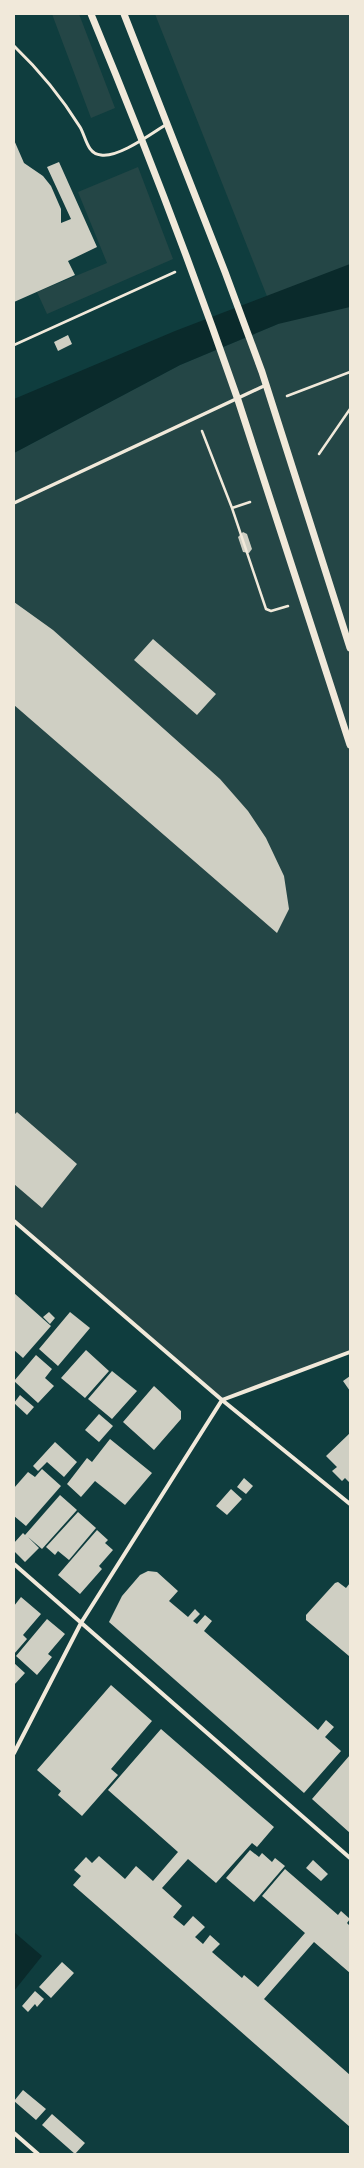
<svg xmlns="http://www.w3.org/2000/svg" width="364" height="2168" viewBox="0 0 364 2168" font-family="'Crimson Pro',serif">
<rect width="100%" height="100%" fill="#0f3d3e"/>
<path fill="#244646" d="M52,14H79L115,108L91,118Z
M155,14H350V1352L222,1400L14,1221V453L180,365L278,324Z
M138,167L173,259L47,314L37,292L107,263L78,192Z"/>
<path fill="#0a2a2b" d="M350,264V307L278,324L180,365L14,453V399L175,331Z
M14,1932L42,1956L14,1991Z"/>
<path fill="#cfcfc3" d="M14,140L24,163L43,176L51,186L61,209V223L71,219L47,167L59,162L97,247L68,261L75,275L14,302Z
M68,335L72,344L58,351L54,342Z
M243,532L247,534L252,549L249,553L243,552L238,537Z
M14,602L53,630L220,779L248,811L266,838L284,876L289,909L277,933L14,705Z
M153,639L216,694L197,715L134,660Z
M17,1112L77,1164L42,1208L14,1184V1115Z
M14,1293L51,1326L23,1358L14,1350Z
M49,1312L55,1318L50,1324L43,1317Z
M70,1312L90,1328L58,1366L39,1349Z
M86,1350L109,1371L85,1398L61,1378Z
M36,1355L52,1369L45,1378L54,1386L38,1403L14,1381Z
M112,1371L137,1391L112,1419L88,1399Z
M350,1376V1391L343,1381Z
M154,1386L181,1411V1419L154,1450L123,1422Z
M20,1395L34,1407L27,1415L14,1403Z
M99,1414L113,1426L99,1442L85,1430Z
M350,1433V1483L345,1478L342,1481L332,1471L337,1467L326,1456Z
M110,1439L152,1473L125,1505L95,1481L81,1497L67,1484L87,1458L92,1462Z
M55,1442L77,1462L64,1477L47,1462L38,1471L33,1466Z
M42,1469L61,1486L26,1526L14,1516V1488L28,1472L35,1477Z
M244,1478L253,1486L246,1494L237,1487Z
M231,1489L242,1499L227,1515L216,1506Z
M60,1495L77,1510L42,1549L28,1537L39,1548L25,1562L14,1551V1543L23,1533L25,1535Z
M78,1512L96,1528L69,1560L58,1551L55,1555L46,1547Z
M97,1530L108,1540L105,1543L113,1550L99,1566L102,1569L80,1594L58,1575Z
M148,1571L157,1572L178,1591L169,1601L188,1617L195,1609L200,1614L193,1621L197,1624L205,1615L212,1621L204,1631L318,1730L326,1720L334,1727L325,1737L341,1751L304,1793L109,1622L122,1596L140,1575Z
M338,1582L346,1588L350,1583L349,1656L306,1620V1615L335,1583Z
M21,1597L41,1614L23,1635L27,1639L14,1654V1606Z
M47,1619L65,1634L48,1654L52,1657L37,1675L16,1656Z
M14,1663L25,1673L14,1685Z
M111,1685L152,1721L111,1769L118,1775L82,1816L58,1795L61,1791L37,1770Z
M161,1729L274,1827L257,1847L252,1843L216,1883L188,1859L162,1888L182,1906L173,1917L184,1926L193,1916L205,1927L195,1937L203,1944L210,1935L220,1944L212,1952L242,1978L244,1975L258,1987L305,1933L262,1896L285,1869L338,1915L341,1911L350,1919L347,1923L350,1926V1973L314,1942L264,1999L350,2075V2127L73,1885L81,1876L74,1870L86,1857L92,1863L99,1856L125,1879L136,1866L153,1881L178,1852L108,1790Z
M350,1755V1833L312,1799Z
M250,1850L259,1857L262,1853L272,1862L275,1858L285,1866L254,1902L226,1878Z
M313,1860L328,1874L321,1881L306,1868Z
M62,1962L74,1973L51,1998L39,1987Z
M35,1991L44,1999L37,2007L35,2004L28,2012L22,2006Z
M23,2090L46,2109L36,2120L14,2101Z
M52,2114L85,2143L75,2154L42,2125Z"/>
<g fill="none" stroke-linecap="round" stroke-linejoin="round">
<path stroke="#f1e9da" stroke-width="2.5" d="M14,345L175,272
M287,396L350,372
M202,431L232,508L266,609L271,611L288,606
M319,454L350,409
M232,508L250,502"/>
<path stroke="#f1e9da" stroke-width="3" d="M14,46C39,70 62,98 80,127C86,137 87,154 101,155C119,158 152,133 167,124"/>
<path stroke="#f1e9da" stroke-width="3.5" d="M14,503L266,385"/>
<path stroke="#f1e9da" stroke-width="4" d="M14,1221L222,1400L350,1504
M14,1564L350,1858
M14,1753L81,1623L222,1400L350,1352
M14,2133L38,2154"/>
<path stroke="#f1e9da" stroke-width="7" d="M91,14C144,142 193,270 238,400C276,515 313,630 350,745
M124,14L225,272L262,372L350,648"/>
</g>
<rect width="364" height="2168" fill="none" stroke="#f1e9da" stroke-width="30"/>
</svg>
